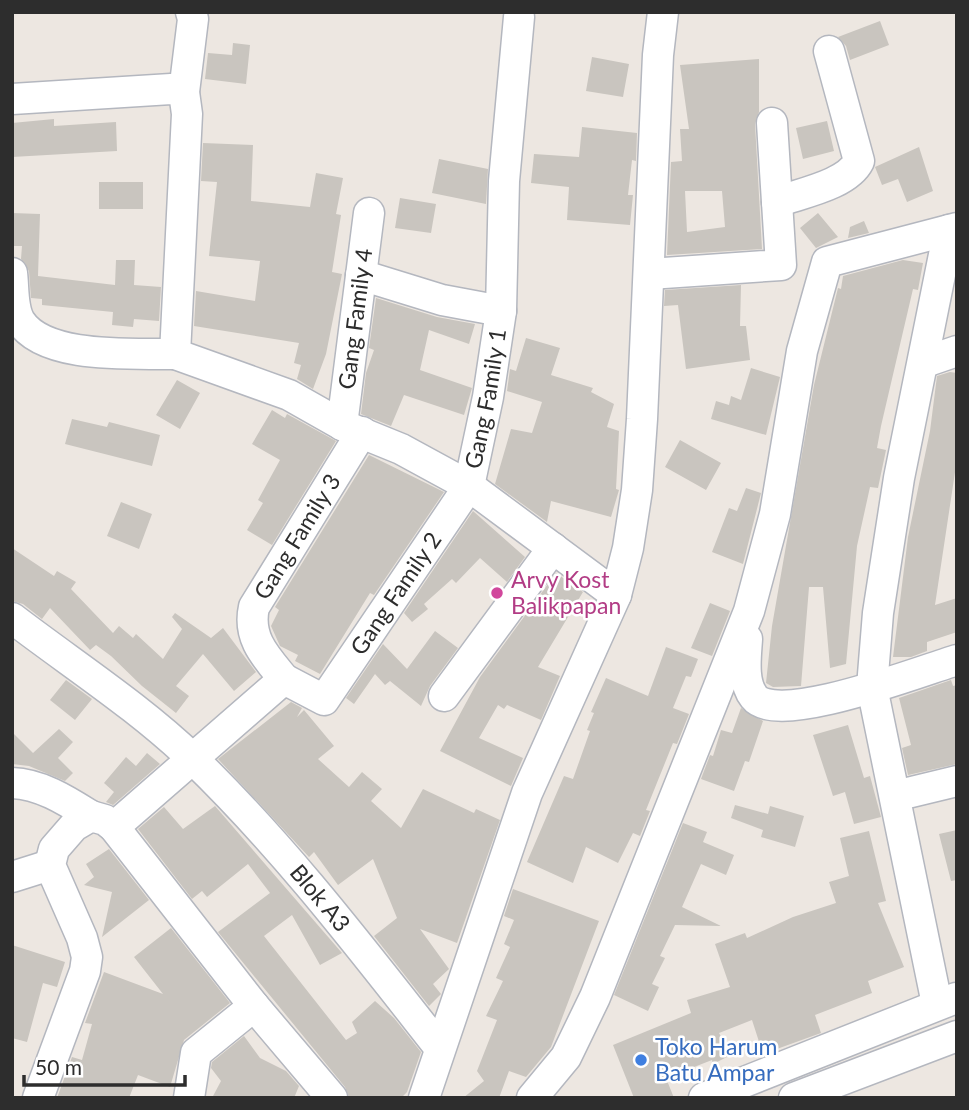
<svg xmlns="http://www.w3.org/2000/svg" width="969" height="1110" viewBox="0 0 969 1110" font-family="Lato,sans-serif">
<rect width="100%" height="100%" fill="#ede7e1"/>
<path fill="#c9c5bf" fill-rule="evenodd" d="M880,21L889,45L850,60L846,46L838,37Z
M233,43L250,45L246,84L205,79L208,53L232,55Z
M592,57L629,64L623,97L586,91Z
M759,59V112L755,124L762,249L667,255L671,162L682,161L680,129H689L680,65ZM685,191H722L725,227L687,232Z
M54,119V126L116,122L117,151L12,157V123Z
M827,121L834,151L803,159L796,128Z
M582,127L637,133L636,161L632,160L628,195H633L630,225L567,220L569,187L531,183L534,154L579,157Z
M203,143L253,145L251,201L310,207L316,173L343,178L336,214L341,215L332,272L342,274L326,354L313,389L297,379L301,365L294,363L299,343L194,326L196,291L255,301L260,261L209,256L217,182L201,181Z
M919,147L933,191L907,202L898,179L882,185L875,167Z
M439,159L488,169L486,204L432,193Z
M99,182H143V209H99Z
M400,198L436,204L431,233L395,228Z
M12,213L40,214L38,276L115,285L116,260H135L134,285L161,287L159,321L134,319L133,327L112,325L113,312L42,305V299L31,298L29,271L21,259L22,246H12Z
M818,213L838,237L816,248L800,228Z
M864,221L869,233L848,238L850,227Z
M903,260L923,263L918,290L913,289L881,426L877,448L886,450L878,488L870,487L857,546L846,664L830,668L823,587H809L801,686L773,687L766,683L772,626L814,385L838,288L841,289L843,276Z
M741,285L740,326H746L750,360L686,369L678,305L664,306L665,290Z
M376,298L437,317L475,324L469,344L429,330L420,370L472,388L464,415L404,395L391,426L361,414L366,373L374,350L369,348Z
M526,338L560,348L551,375L593,388L591,392L614,404L607,427L619,431L616,489L619,490L611,517L551,501L547,522L495,484L511,429L532,433L542,402L507,391L510,369L516,371Z
M751,368L780,377L766,435L711,419L716,401L729,405L731,396L741,400Z
M950,372L957,373V459L935,605L957,598V632L927,642V651L911,657H893L908,537L930,431L937,376Z
M177,380L200,393L180,429L156,415Z
M272,410L285,418L287,414L336,441L272,545L247,530L263,503L258,500L280,460L252,444Z
M72,419L107,427L109,422L160,435L152,466L65,444Z
M680,440L721,463L706,490L665,467Z
M369,455L444,492L374,595L370,593L320,674L295,661L298,655L280,646L271,626L279,610L275,607Z
M746,488L761,493L743,564L712,552L729,508L737,511Z
M121,502L152,514L139,549L107,536Z
M473,511L525,557L507,582L480,558L456,583L452,579L424,604L428,609L412,622L404,613Z
M12,548L54,576L57,571L76,582L71,589L113,633L119,626L133,638L136,634L163,659L182,629L172,617L175,613L211,638L223,628L256,672L234,691L203,654L176,686L189,696L176,713L142,686L111,656L96,645L90,650L50,608L42,619L23,604L12,601Z
M556,573L583,592L538,667L560,676L541,720L507,705L504,709L498,705L479,738L523,758L511,786L440,751L480,677Z
M710,603L730,611L712,656L691,648Z
M435,631L458,648L430,686L421,706L390,681L385,685L375,674L354,704L346,698L383,644L407,669Z
M666,647L698,659L691,677L686,676L673,708L689,714L677,744L673,743L646,810L650,811L640,836L633,833L618,863L586,847L573,883L527,862L564,776L573,779L590,731L587,730L594,713L591,712L606,678L648,696Z
M66,680L92,699L75,720L50,700Z
M951,680L953,686L957,685V764L908,775L902,748L911,745L899,698Z
M291,702L302,708L297,717L304,710L334,746L318,759L349,787L362,772L382,789L371,801L401,828L423,789L474,813L476,809L500,820L457,943L420,929L449,969L433,984L441,994L429,1006L374,936L397,918L373,859L338,885L314,852L309,857L218,759Z
M741,708L763,721L749,762L745,761L734,791L701,779L710,755L713,756L721,730L732,733Z
M848,725L864,778L870,776L881,817L854,824L845,792L833,796L813,735Z
M59,729L73,742L58,758L73,773L65,781L29,766L12,764V732L33,753Z
M147,753L160,764L113,805L106,802L114,792L104,783L126,757L136,766Z
M735,805L768,814L770,806L804,816L795,847L761,837L763,830L731,818Z
M215,806L342,953L320,965L292,915L264,936L346,1040L357,1033L352,1022L375,1001L394,1018L421,1052L407,1092L401,1098H349L345,1087L218,932L270,893L248,864L207,897L202,891L192,899L138,829L164,807L183,829Z
M683,823L707,832L703,842L734,855L726,875L701,864L682,907L721,926L675,925L660,956L665,958L652,984L659,987L648,1011L614,995Z
M957,830V880L951,881L939,834Z
M869,831L886,901L878,903L904,967L868,981L872,993L815,1015L821,1033L763,1054L752,1020L719,1033L731,1055L713,1064L712,1060L666,1078L674,1098H634L613,1045L691,1013L687,1000L730,987L715,944L745,933L747,938L793,917L836,903L829,882L849,876L840,838Z
M109,849L149,900L102,937L112,892L84,885L94,877L86,864Z
M513,889L599,921L551,1047L526,1077L509,1071L499,1098H463L484,1081L477,1071L497,1020L486,1016L503,981L496,978L510,947L504,944L514,920L504,916Z
M171,928L230,1003L184,1040L170,1087L138,1075L129,1098H57L72,1057L82,1060L92,1024L85,1023L104,972L163,994L134,957Z
M12,945L65,962L57,987L43,983L27,1042L12,1038Z
M244,1036L260,1058L286,1071L299,1086L294,1098H212L221,1081L211,1068L212,1062Z"/>
<g fill="none" stroke-linecap="round" stroke-linejoin="round">
<g stroke="#b4b7bf" stroke-width="33">
<g id="minor">
<path d="M191,12L193,19L184,92L187,114L175,354L289,395L342,425L401,449L469,486L616,595"/>
<path d="M12,99L171,89L184,92"/>
<path d="M777,202C801,193 847,185 859,161L829,51"/>
<path d="M12,273C14,288 12,308 20,321C45,360 134,353 175,354"/>
<path d="M649,274L781,265L772,123"/>
<path d="M361,275L442,300L501,311"/>
<path d="M925,362L957,351"/>
<path id="s1" d="M342,425L369,213"/>
<path id="s2" d="M12,618C72,664 139,707 193,759C284,847 361,948 439,1047"/>
<path d="M747,639C746,656 742,682 754,697C777,727 923,670 957,660"/>
<path id="s3" d="M284,679C266,657 247,638 254,607L362,432"/>
<path d="M444,696L553,548"/>
<path d="M12,783C41,784 67,801 91,816"/>
<path d="M895,796L957,781"/>
<path d="M12,877L50,865"/>
<path d="M937,1004L872,687L878,613L899,478L949,230"/>
<path d="M38,1098L85,971L87,957L82,938L50,865L54,849L74,826L91,816L105,820L114,827"/>
<path d="M189,1098L196,1053L254,1006"/>
<path id="s4" d="M332,1098L254,1006L114,827L284,679L324,700L469,486L488,397L501,311L504,181L519,17"/>
<path d="M424,1098L527,793L616,595L628,548L637,490L642,419L658,55L663,12"/>
<path d="M532,1098L566,1057L595,997L749,611L775,514L802,351L827,262L957,228"/>
<path d="M704,1098L956,998"/>
<path d="M794,1098L957,1036"/>
</g>
</g>
<use href="#minor" stroke="#fff" stroke-width="30"/>
</g>
<circle fill="#d1479c" stroke="#fff" stroke-width="2.5" cx="497" cy="593" r="7"/>
<circle fill="#3f7fe0" stroke="#fff" stroke-width="2.5" cx="641" cy="1060" r="7"/>
<g text-anchor="middle" stroke-width="5" stroke-linejoin="round" paint-order="stroke">
<g font-size="23" fill="#2d2d2d" stroke="#fff">
<text dy="8" stroke="none"><textPath href="#s1" startOffset="107">Gang Family 4</textPath></text>
<text dy="8" stroke="none"><textPath href="#s4" startOffset="966">Gang Family 1</textPath></text>
<text dy="8" stroke="none"><textPath href="#s3" startOffset="164">Gang Family 3</textPath></text>
<text dy="8" stroke="none"><textPath href="#s4" startOffset="747">Gang Family 2</textPath></text>
<text dy="8" stroke="none"><textPath href="#s2" startOffset="418">Blok A3</textPath></text>
</g>
<g font-size="23" fill="#b23c85" stroke="#fff" text-anchor="start">
<text x="511" y="588">Arvy Kost<tspan x="511" dy="26">Balikpapan</tspan></text>
</g>
<g font-size="23" fill="#366cbe" stroke="#fff" text-anchor="start">
<text x="655" y="1055">Toko Harum<tspan x="655" dy="26">Batu Ampar</tspan></text>
</g>
</g>
<rect width="969" height="1110" fill="none" stroke="#2d2d2d" stroke-width="28"/>
<path d="M24 1075v10h161v-10" fill="none" stroke="#2d2d2d" stroke-width="3.5"/>
<text x="35" y="1075" font-size="21" fill="#2d2d2d" stroke="#ffffff" stroke-width="5" paint-order="stroke">50 m</text>
</svg>
